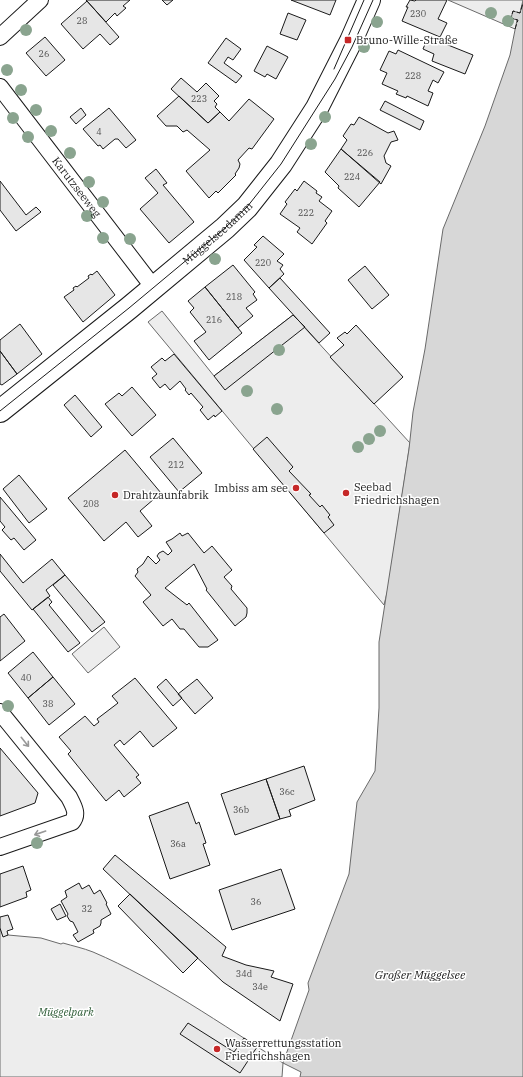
<svg xmlns="http://www.w3.org/2000/svg" width="523" height="1077" viewBox="0 0 523 1077" font-family="'IBM Plex Serif',serif">
<rect width="100%" height="100%" fill="#fff"/>
<path fill="#ededed" stroke="#6a6a6a" d="M448,0H523L520,13L511,18L518,20L515,29Z
M162,311L214,376L293,315L410,443L388,589L384,605L148,322Z
M104,627L120,647L88,673L72,654Z
M0,928L3,936L8,935L41,938L61,944L63,943C73,946 83,948 93,952C159,980 222,1025 283,1063L282,1077H0Z"/>
<path fill="#d7d7d7" stroke="#6a6a6a" d="M523,3V1077H300L301,1072L283,1063L309,990L308,983L349,874L357,802L375,771L379,708V642L409,449L413,412L425,349L443,229L485,126L510,55L517,20L511,18L513,11L520,13Z"/>
<path fill="#e6e6e6" stroke="#1a1a1a" d="M86,0H130L123,6L126,8L117,16L115,13L106,22Z
M162,0H173L167,5Z
M291,0H336L330,15Z
M410,0L415,1L416,0H447L438,19L447,23L440,37L402,21L408,7H406Z
M87,1L119,37L110,45L100,34L83,49L61,24Z
M288,13L306,20L297,40L280,34Z
M45,37L65,60L46,76L26,53Z
M428,37L473,55L465,74L432,61L434,54L423,49Z
M226,38L241,49L233,60L228,57L224,63L242,76L236,83L208,63Z
M267,46L288,57L276,79L267,74L265,77L254,71Z
M398,50L444,72L438,83L433,80L428,91L433,93L428,106L407,96L406,98L396,94L398,91L382,84L387,73L380,70L389,51L396,54Z
M181,78L197,92L206,83L219,96L214,101L217,104L215,107L220,112L208,123L171,89Z
M179,96L208,123L220,112L229,121L249,99L274,119L252,149L249,148L238,160L240,164L239,168L235,174L236,175L218,193L216,191L209,198L186,171L210,150L187,130L183,132L177,126H166L157,116Z
M385,101L424,121L420,130L380,110Z
M81,108L86,115L76,124L70,117Z
M109,108L136,140L126,148L118,139H115L103,149L100,145L98,146L83,129Z
M359,117L388,133L394,131L398,140L391,142L384,156L386,163L391,166L381,184L341,149L347,140L343,136L351,124L354,125Z
M341,149L380,182L359,207L338,188L339,186L325,172Z
M156,169L167,183L163,185L194,222L169,243L140,209L158,193L145,178Z
M0,181L26,215L36,207L41,212L16,231L0,210Z
M304,181L317,191L316,193L322,197L319,201L332,211L325,221L327,223L312,244L297,232L300,228L280,214L287,204L285,202L295,189L297,191Z
M263,236L284,254L277,261L283,265L280,269L284,274L269,288L244,260L257,247L254,245Z
M233,265L255,292L253,294L257,300L246,308L253,316L238,328L205,287Z
M365,266L389,295L372,309L348,280Z
M97,271L115,295L83,322L64,297L74,290L73,288L76,286L77,287L89,278L88,276L91,274L92,275Z
M280,278L330,333L319,343L269,288Z
M205,287L242,333L209,360L194,341L206,332L190,312L194,308L188,301Z
M293,315L305,327L225,390L214,376Z
M20,324L42,354L17,374L0,351V340Z
M356,325L403,377L374,404L330,357L344,345L337,338L345,332L347,334Z
M0,351L17,374L2,385L0,384Z
M174,354L222,411L215,417L214,415L208,420L200,410L203,407L191,393L189,395L185,390L186,389L180,381L170,390L165,384L160,388L152,378L157,374L151,367L162,358L165,361Z
M132,387L156,415L132,436L105,404L119,393L122,396Z
M75,395L102,427L91,437L64,405Z
M267,437L293,467L289,471L311,494L309,495L320,507L322,505L330,515L328,517L334,525L324,533L253,449Z
M173,438L202,473L179,492L150,457Z
M125,450L161,493L140,511L152,526L138,537L126,522L104,541L68,498Z
M19,475L47,509L29,523L3,489Z
M0,497L36,540L24,550L14,538L11,540L2,530L5,527L0,521Z
M180,533L182,536L188,533L204,553L212,546L232,570L224,577L232,586L231,589L247,608V613L246,617L235,626L206,590L207,589L194,564L165,588L187,605L189,603L218,640L208,647H199L184,629H180L172,619L163,626L143,602L151,595L135,576L138,572L137,569L143,564L148,556L156,564L160,560L157,556L159,553L163,551L168,555L172,551L166,542L172,539Z
M0,554L23,583L52,559L65,575L46,590L50,596L32,610L0,571Z
M65,575L105,622L92,632L53,585Z
M48,597L52,602L49,605L80,643L68,652L33,609Z
M4,614L25,641L0,661V617Z
M33,652L53,677L28,698L8,673Z
M53,677L75,704L49,725L28,698Z
M135,678L177,728L153,747L140,731L124,745L120,740L114,745L139,775L136,777L141,783L124,797L119,790L106,801L68,754L71,751L59,737L85,716L94,726L99,722L97,719L118,703L112,696Z
M166,679L182,698L173,706L157,687Z
M197,679L213,698L195,714L178,694Z
M0,748L38,793L35,803L0,816Z
M304,766L315,800L289,810L291,816L280,819L266,779Z
M266,779L280,819L235,835L221,794Z
M188,802L196,824L199,822L206,843L203,844L210,865L170,879L149,816Z
M115,855L226,947L222,956L246,965L274,971L271,977L293,984L280,1021L223,982L103,869Z
M23,866L31,890L26,892L27,897L0,907V874Z
M281,869L295,909L232,930L219,890Z
M79,883L82,889L89,885L94,894L100,890L107,903L106,904L111,914L101,920V923L100,926L93,930L94,933L78,942L73,935L78,932L73,922L70,921L67,916L68,914L61,901L67,897L65,891Z
M130,894L198,958L183,973L118,906Z
M60,904L66,916L57,920L51,909Z
M8,915L13,929L7,931L8,935L3,937L0,928V917Z
M188,1023L234,1052L244,1038L257,1047L240,1073L180,1034Z"/>
<g fill="none" stroke-linecap="round" stroke-linejoin="round">
<g stroke="#1a1a1a" stroke-width="18">
<g id="street">
<path d="M0,37L40,0"/>
<path id="s1" d="M0,87L154,288"/>
<path d="M0,712L69,797C73,805 79,814 72,822L0,847"/>
</g>
</g>
<g stroke="#1a1a1a" stroke-width="24">
<g id="secondary">
<path id="s2" d="M0,411L129,308L225,228L247,207L281,164L317,108L351,41L369,0"/>
</g>
</g>
<use href="#street" stroke="#fff" stroke-width="16"/>
<use href="#secondary" stroke="#fff" stroke-width="22"/>
<path stroke="#1a1a1a" stroke-width="1" d="M334,69L364,0
M0,411L129,308L225,228L247,207L281,164L335,79L352,47L373,0"/>
<path stroke="#1a1a1a" stroke-width="1" stroke-dasharray="5 2" stroke-linecap="butt" d="M515,29L518,20L511,18L513,11L520,13L523,3"/>
</g>
<g fill="#8aa48f">
<circle cx="491" cy="13" r="6"/>
<circle cx="508" cy="21" r="6"/>
<circle cx="377" cy="22" r="6"/>
<circle cx="26" cy="30" r="6"/>
<circle cx="364" cy="47" r="6"/>
<circle cx="7" cy="70" r="6"/>
<circle cx="21" cy="90" r="6"/>
<circle cx="36" cy="110" r="6"/>
<circle cx="325" cy="117" r="6"/>
<circle cx="13" cy="118" r="6"/>
<circle cx="51" cy="131" r="6"/>
<circle cx="28" cy="137" r="6"/>
<circle cx="311" cy="144" r="6"/>
<circle cx="70" cy="153" r="6"/>
<circle cx="89" cy="182" r="6"/>
<circle cx="103" cy="202" r="6"/>
<circle cx="87" cy="216" r="6"/>
<circle cx="103" cy="238" r="6"/>
<circle cx="130" cy="239" r="6"/>
<circle cx="215" cy="259" r="6"/>
<circle cx="279" cy="350" r="6"/>
<circle cx="247" cy="391" r="6"/>
<circle cx="277" cy="409" r="6"/>
<circle cx="380" cy="431" r="6"/>
<circle cx="369" cy="439" r="6"/>
<circle cx="358" cy="447" r="6"/>
<circle cx="8" cy="706" r="6"/>
<circle cx="37" cy="843" r="6"/>
</g>
<defs><path id="oneway-shaft" d="M-6 0H5M1.5-3L5.5 0L1.5 3" fill="none" stroke-width="1.6" stroke-linecap="round" stroke-linejoin="round"/></defs>
<g stroke="#989898">
<use href="#oneway-shaft" transform="translate(25 742) rotate(51)"/>
<use href="#oneway-shaft" transform="translate(40 833) rotate(161)"/>
</g>
<g fill="#c62828" stroke="#fff" stroke-width="1.5">
<rect x="344" y="36" width="8" height="8" rx="2"/>
<circle cx="296" cy="488" r="4"/>
<circle cx="346" cy="493" r="4"/>
<circle cx="115" cy="495" r="4"/>
<circle cx="217" cy="1049" r="4"/>
</g>
<g text-anchor="middle" stroke-width="3" stroke-linejoin="round" paint-order="stroke">
<g font-size="9" fill="#4d4d4d">
<text x="418" y="17">230</text>
<text x="82" y="24">28</text>
<text x="44" y="57">26</text>
<text x="413" y="79">228</text>
<text x="199" y="102">223</text>
<text x="99" y="135">4</text>
<text x="365" y="156">226</text>
<text x="352" y="180">224</text>
<text x="306" y="216">222</text>
<text x="263" y="266">220</text>
<text x="234" y="300">218</text>
<text x="214" y="323">216</text>
<text x="176" y="468">212</text>
<text x="91" y="507">208</text>
<text x="26" y="681">40</text>
<text x="48" y="707">38</text>
<text x="287" y="795">36c</text>
<text x="241" y="813">36b</text>
<text x="178" y="847">36a</text>
<text x="256" y="905">36</text>
<text x="87" y="912">32</text>
<text x="244" y="977">34d</text>
<text x="260" y="990">34e</text>
</g>
<g font-size="11" fill="#1a1a1a" stroke="#fff" text-anchor="start">
<text x="356" y="44">Bruno-Wille-Straße</text>
<text x="354" y="491">Seebad<tspan x="354" dy="13">Friedrichshagen</tspan></text>
<text x="288" y="492" text-anchor="end">Imbiss am see</text>
<text x="123" y="499">Drahtzaunfabrik</text>
<text x="225" y="1047">Wasserrettungsstation<tspan x="225" dy="13">Friedrichshagen</tspan></text>
</g>
<g font-size="11" fill="#1a1a1a" stroke="#fff">
<text dy="4" stroke="none"><textPath href="#s1" startOffset="126">Karutzseeweg</textPath></text>
<text dy="4" stroke="none"><textPath href="#s2" startOffset="281">Müggelseedamm</textPath></text>
</g>
<g font-size="11" font-style="italic" fill="#2b5a34" stroke="#fff">
<text x="66" y="1016">Müggelpark</text>
</g>
<g font-size="12" font-style="italic" fill="#1a1a1a" stroke="#fff">
<text x="420" y="979">Großer Müggelsee</text>
</g>
</g>
</svg>
